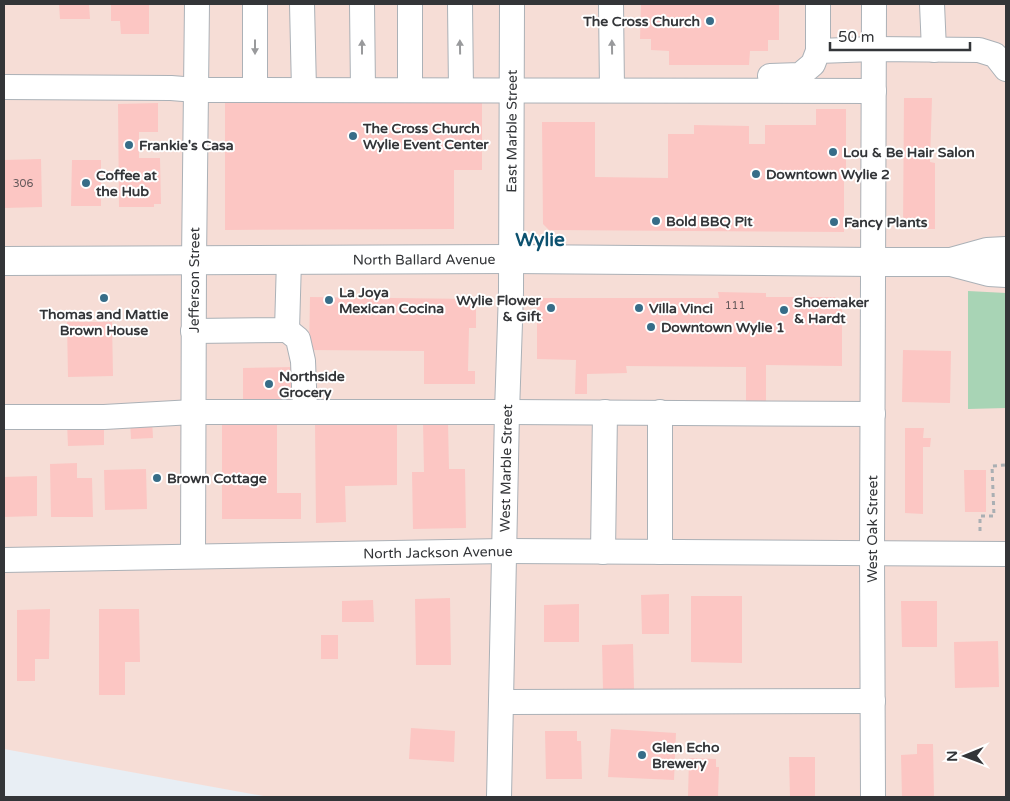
<svg xmlns="http://www.w3.org/2000/svg" width="1010" height="801" viewBox="0 0 1010 801" font-family="'Varela Round',sans-serif">
<rect width="100%" height="100%" fill="#e8eef4"/>
<path fill="#f6ddd6" d="M4,4H1006V797H269L4,749Z"/>
<path fill="#a8d4b5" d="M968,291L1006,293V408L968,409Z"/>
<path fill="#fcc6c3" d="M59,4H89L90,19H60Z
M111,4H149V34H121L120,21H111Z
M641,4H779V40H768V51H750L749,65H669V51L651,50V39H640Z
M904,98H932L930,162L935,163V229H903Z
M482,101V170H454V229L225,230V102Z
M158,103V132H139V158H160L161,204H154V207H119L118,104Z
M816,109H846V169H844V232L549,230L543,224L542,122H595V177L668,178V134H694V125L749,126V144H765V125H816Z
M41,159L42,207L4,208V160Z
M72,160H101V206H71Z
M718,292L766,293V297H835L836,300H842V366L766,365V406H746V367L626,366L627,373L587,374V394H575L576,360L537,359V302L542,298H719Z
M310,297L476,299V328H469L468,371H475V384H424V351L309,350Z
M67,322H112L113,376L68,377Z
M903,350L951,351L950,403L902,402Z
M295,367L296,399L243,400V368Z
M152,419L153,438L131,439L130,420Z
M104,422V445L68,446L67,423Z
M315,422H397V485L345,486L346,522L316,523Z
M423,422H448L449,469H465L466,528L413,529L412,472H424Z
M222,423H277V493H301V519H222Z
M905,428H924L923,438H931L930,447H923V514L905,513Z
M77,463V478H92L93,517H51L50,464Z
M146,469L147,509L105,510L104,470Z
M964,470H986V512H965Z
M37,476V516L4,517V477Z
M669,594V634H642L641,595Z
M691,596H742V663L691,662Z
M450,598L451,665H416L415,599Z
M373,600L374,622H342V601Z
M901,601H937V647H902Z
M579,604V642H544V605Z
M50,609L49,659H35V681H17V610Z
M99,609H139L140,662H125V695H99Z
M321,635H338V659H321Z
M998,641L999,687L955,688L954,642Z
M633,644L634,689L603,690L602,645Z
M411,728L455,731L454,762L409,759Z
M611,729L676,733L674,780L608,777Z
M545,731H577V741H581L582,779H546Z
M917,744H933L934,797H902L901,755L917,754Z
M789,757H815V797H790Z
M689,758L716,759V767H719L718,797H688Z"/>
<g fill="none" stroke-linecap="round" stroke-linejoin="round">
<g stroke="#abb1b7" stroke-width="26">
<g id="minor">
<path d="M255,4V90"/>
<path d="M302,4L304,90"/>
<path d="M362,4L363,90"/>
<path d="M460,4L461,90"/>
<path d="M611,4L612,90"/>
<path d="M818,4V51"/>
<path d="M932,4L934,50"/>
<path d="M770,76L800,75L813,64L818,51L874,49L979,50L995,55L1006,69"/>
<path d="M4,87L171,88L196,90L874,91"/>
<path d="M410,90V4"/>
<path d="M287,330L298,339L303,361L305,412"/>
<path d="M193,331L287,330L289,260"/>
<path d="M4,417H104L193,412H507L873,414"/>
<path d="M603,552L605,412"/>
<path d="M660,552V412"/>
<path id="s1" d="M193,556L194,261L197,4"/>
<path id="s2" d="M4,560L505,551L1006,554"/>
<path d="M501,702L873,701"/>
<path id="s3" d="M499,797L507,412L511,292L512,4"/>
<path id="s4" d="M873,797L872,553L874,4"/>
</g>
</g>
<g stroke="#abb1b7" stroke-width="30">
<g id="major">
<path id="s5" d="M4,261L511,259L874,262H951L987,252L1006,251"/>
<path d="M951,262L989,272L1006,273"/>
</g>
</g>
<path stroke="#aaafb3" stroke-width="3" stroke-dasharray="4 4" stroke-linecap="butt" d="M980,531V516H994L992,466L1006,465"/>
<use href="#minor" stroke="#fff" stroke-width="24"/>
<use href="#major" stroke="#fff" stroke-width="28"/>
</g>
<defs><path id="oneway-solid" d="M-6-.8H1V-3.2L6.5 0L1 3.2V.8H-6Z" transform="scale(1.25)"/></defs>
<g fill="#999a9c">
<use href="#oneway-solid" transform="translate(255 47) rotate(90)"/>
<use href="#oneway-solid" transform="translate(362 47) rotate(-90)"/>
<use href="#oneway-solid" transform="translate(460 47) rotate(-91)"/>
<use href="#oneway-solid" transform="translate(612 47) rotate(-91)"/>
</g>
<g fill="#376d88" stroke="#fff" stroke-width="2">
<circle cx="710" cy="21" r="5"/>
<circle cx="353" cy="136" r="5"/>
<circle cx="129" cy="145" r="5"/>
<circle cx="833" cy="152" r="5"/>
<circle cx="756" cy="174" r="5"/>
<circle cx="86" cy="183" r="5"/>
<circle cx="656" cy="221" r="5"/>
<circle cx="834" cy="222" r="5"/>
<circle cx="104" cy="298" r="5"/>
<circle cx="329" cy="300" r="5"/>
<circle cx="551" cy="308" r="5"/>
<circle cx="639" cy="308" r="5"/>
<circle cx="784" cy="310" r="5"/>
<circle cx="651" cy="327" r="5"/>
<circle cx="269" cy="384" r="5"/>
<circle cx="157" cy="478" r="5"/>
<circle cx="642" cy="755" r="5"/>
</g>
<g text-anchor="middle" stroke-width="4" stroke-linejoin="round" paint-order="stroke">
<g font-size="11" fill="#65595b">
<text x="23" y="187">306</text>
<text x="735" y="309">111</text>
</g>
<g font-size="14" font-weight="bold" fill="#333538" stroke="#fff" text-anchor="start">
<text x="700" y="26" text-anchor="end">The Cross Church</text>
<text x="363" y="133">The Cross Church<tspan x="363" dy="16">Wylie Event Center</tspan></text>
<text x="139" y="150">Frankie's Casa</text>
<text x="843" y="157">Lou &amp; Be Hair Salon</text>
<text x="766" y="179">Downtown Wylie 2</text>
<text x="96" y="180">Coffee at<tspan x="96" dy="16">the Hub</tspan></text>
<text x="666" y="226">Bold BBQ Pit</text>
<text x="844" y="227">Fancy Plants</text>
<text x="339" y="297">La Joya<tspan x="339" dy="16">Mexican Cocina</tspan></text>
<text x="541" y="305" text-anchor="end">Wylie Flower<tspan x="541" dy="16">&amp; Gift</tspan></text>
<text x="794" y="307">Shoemaker<tspan x="794" dy="16">&amp; Hardt</tspan></text>
<text x="649" y="313">Villa Vinci</text>
<text x="104" y="319" text-anchor="middle">Thomas and Mattie<tspan x="104" dy="16">Brown House</tspan></text>
<text x="661" y="332">Downtown Wylie 1</text>
<text x="279" y="381">Northside<tspan x="279" dy="16">Grocery</tspan></text>
<text x="167" y="483">Brown Cottage</text>
<text x="652" y="752">Glen Echo<tspan x="652" dy="16">Brewery</tspan></text>
</g>
<g font-size="14" fill="#333538" stroke="#fff">
<text dy="5" stroke="none"><textPath href="#s3" startOffset="666">East Marble Street</textPath></text>
<text dy="5" stroke="none"><textPath href="#s5" startOffset="420">North Ballard Avenue</textPath></text>
<text dy="5" stroke="none"><textPath href="#s1" startOffset="276">Jefferson Street</textPath></text>
<text dy="5" stroke="none"><textPath href="#s3" startOffset="329">West Marble Street</textPath></text>
<text dy="5" stroke="none"><textPath href="#s4" startOffset="268">West Oak Street</textPath></text>
<text dy="5" stroke="none"><textPath href="#s2" startOffset="434">North Jackson Avenue</textPath></text>
</g>
<g font-size="19" font-weight="bold" fill="#0c516f" stroke="#fff">
<text x="540" y="246">Wylie</text>
</g>
</g>
<rect width="1010" height="801" fill="none" stroke="#333538" stroke-width="10"/>
<g transform="translate(965 756) rotate(269)" stroke="#ffffff" stroke-width="4" paint-order="stroke">
<path d="M0-4L9 19L0 12L-9 19Z" fill="#333538"/>
<text y="-8" font-size="14" font-weight="bold" text-anchor="middle" fill="#333538">N</text>
</g>
<path d="M830 42v8h140v-8" fill="none" stroke="#333538" stroke-width="2.5"/>
<text x="838" y="42" font-size="15" fill="#333538" stroke="#ffffff" stroke-width="4" paint-order="stroke">50 m</text>
</svg>
